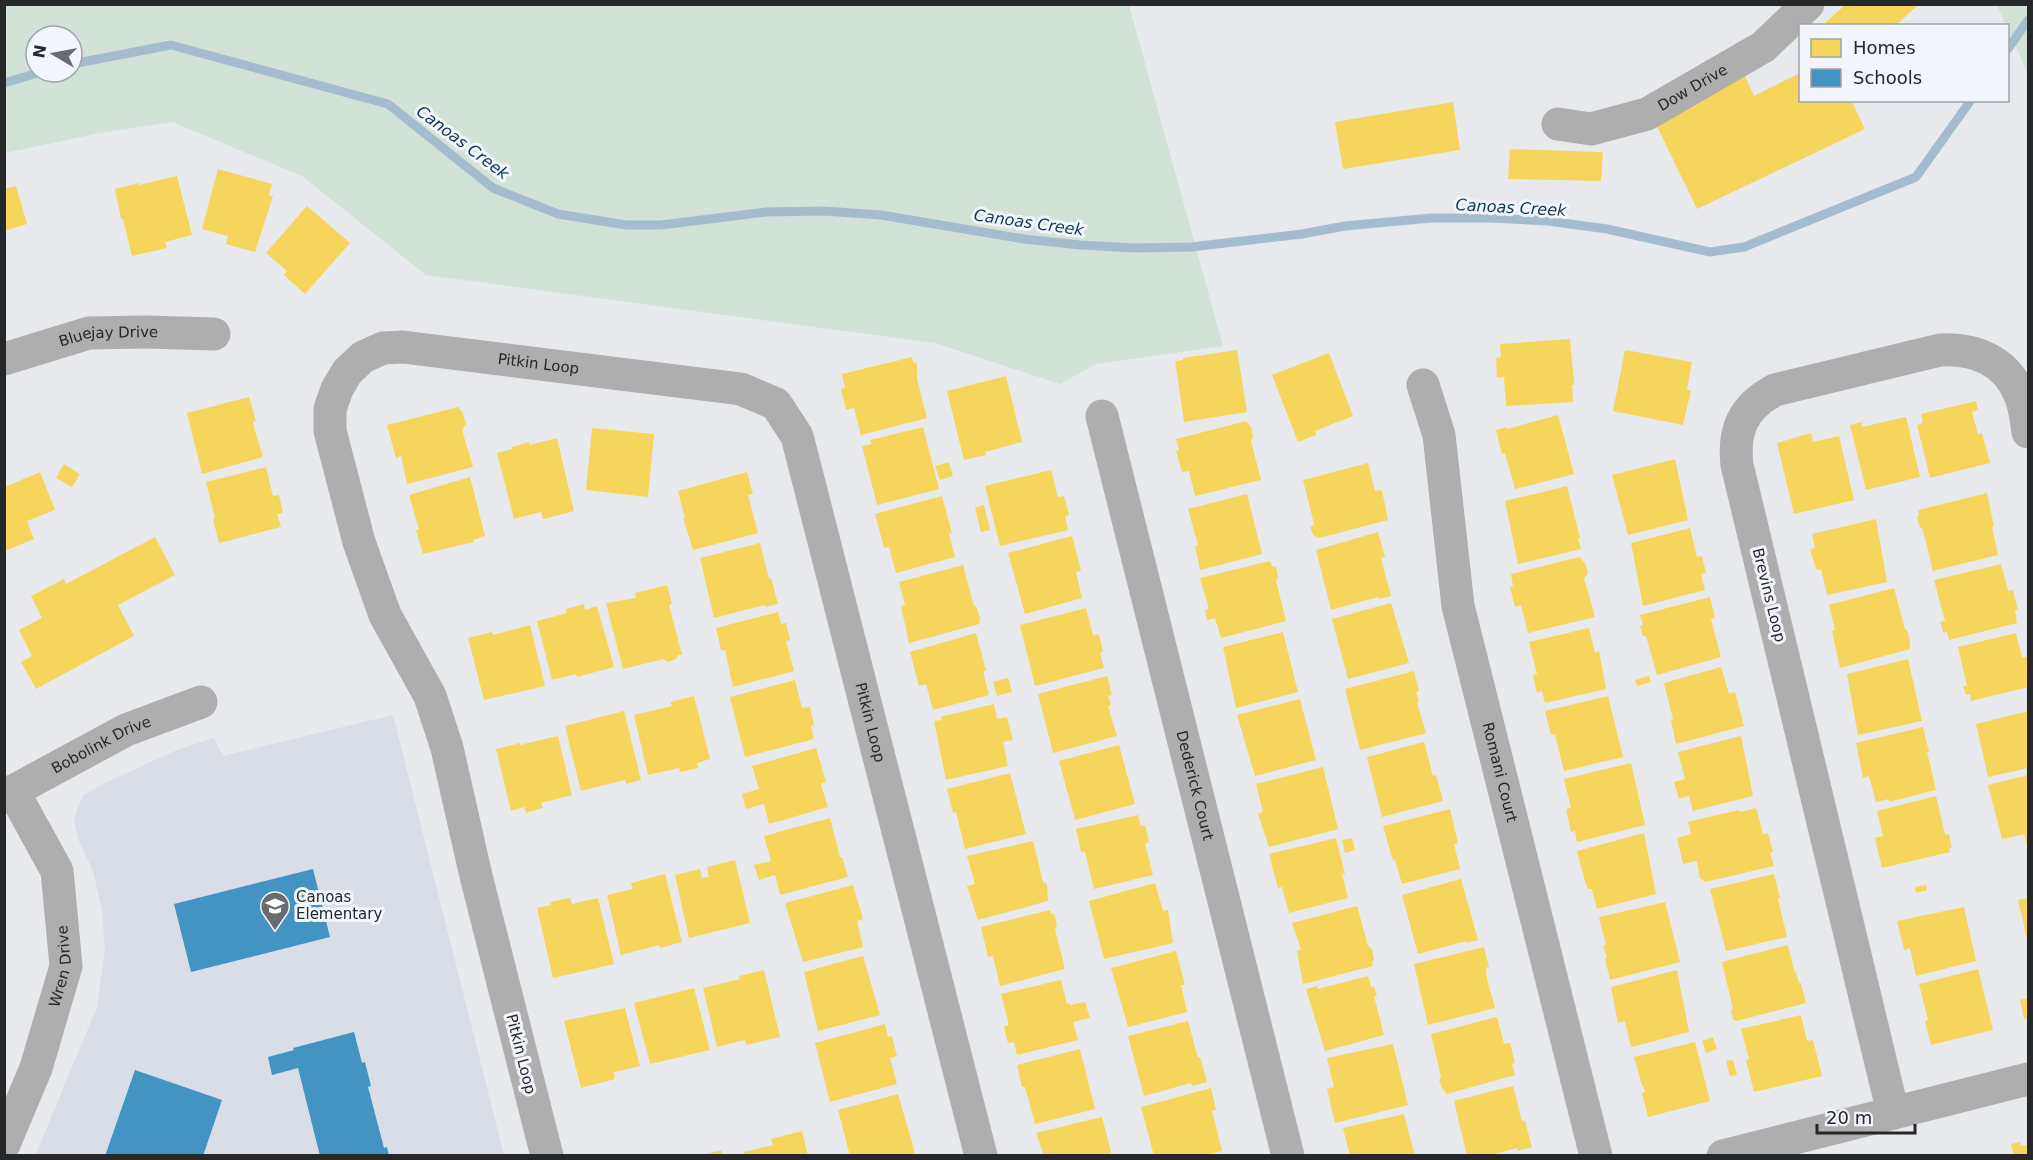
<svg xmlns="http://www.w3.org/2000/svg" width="2033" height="1160" viewBox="0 0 2033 1160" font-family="'DejaVu Sans',sans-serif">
<rect width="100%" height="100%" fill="#e7e9ed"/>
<path fill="#d9dde6" d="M393,715L504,1155L35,1156L97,1007L105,950L102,911L93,871L78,839L74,820L78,807L84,795L105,783L179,749L214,738L223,756Z"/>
<path fill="#d2e2d6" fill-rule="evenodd" d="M4,5H1129L1223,346L1096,364L1060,384L935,343L426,275L302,176L172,122L100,133L5,153ZM36,36H72V72H36Z
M1997,5H2028V74Z"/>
<path fill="#f6d55c" d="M1846,4H1919L1895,26H1822Z
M1800,73V100H1851L1865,129L1697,209L1654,120L1745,76L1754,96Z
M1453,102L1460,150L1343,169L1335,122Z
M1510,149L1603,152L1601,181L1508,179Z
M218,169L272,184L269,195L273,196L255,252L226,244L228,236L202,229Z
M177,176L192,235L165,242L167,248L132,256L123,219H121L115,189L139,183V185Z
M16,186L27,224L4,231V189Z
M307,206L350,243L305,294L284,275L287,271L266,253Z
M1570,339L1574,385H1572L1573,402L1506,406L1504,377L1497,378L1496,358L1501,357L1500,344Z
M1237,350L1247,412L1184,422L1175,361L1183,360V358Z
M1625,350L1692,362L1687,390H1691L1683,425L1613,411Z
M1329,353L1353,416L1315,431L1316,435L1298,442L1272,375Z
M912,357L913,362L917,364V379L927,418L861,435L854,408L846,410L841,389L845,388L842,374Z
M1006,376L1022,442L985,452L986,455L964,460L947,391Z
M249,397L256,421L253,422L254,427L263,457L202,474L187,413Z
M1976,401L1978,410L1972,412L1978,434L1982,433L1990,463L1930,478L1917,425L1923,423L1921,414Z
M458,407L463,413L466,424L462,430L473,467L407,484L401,456L396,458L387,425Z
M1558,415L1574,474L1515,489L1505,453L1502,454L1496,430L1506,427L1507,429Z
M1906,417L1920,477L1866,490L1850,425L1862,422V427Z
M1246,421L1251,427L1253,437L1251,441L1261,480L1195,496L1189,471L1182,472L1176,451L1179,450L1176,439Z
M923,427L939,489L877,505L862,446L872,444L870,440Z
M592,428L654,434L648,497L586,490Z
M1811,433L1813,442L1839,436L1854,500L1794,514L1777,443Z
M557,438L574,511L543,519L541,512L514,519L497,453L513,449L512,447L529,442L530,445Z
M1675,459L1688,520L1628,535L1612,475Z
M949,462L953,476L940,480L935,466Z
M1368,463L1375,491L1382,490L1388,520L1319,538L1314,536L1310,527L1314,524L1303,480Z
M64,464L80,474L72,487L56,478Z
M266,467L273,496L279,495L283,513L277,514L281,527L219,543L213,519L215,518L206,482Z
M1051,470L1058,497L1064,496L1069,515L1065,516L1068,530L1000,546L985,486Z
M40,472L55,510L27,521L34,539L5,551V487Z
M747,472L753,494L748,495L758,533L693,550L683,518H685L678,491Z
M470,477L485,536L473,540L474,542L423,554L416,530H419L409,495Z
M1567,486L1580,538L1578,539L1581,549L1518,564L1505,501Z
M1987,493L1994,526L1992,527L1998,555L1933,571L1922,527L1920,528L1917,517L1919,516L1918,510Z
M1247,494L1262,554L1200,570L1195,546L1198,545L1188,509Z
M942,496L952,533L949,534L955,557L896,573L889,547L884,548L875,514Z
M984,505L990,530L981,532L975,508Z
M1876,519L1887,582L1827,595L1821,569L1817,570L1815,566L1810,549L1815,548L1812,534Z
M1690,528L1697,557L1702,556L1706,573L1701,574L1705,590L1643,606L1631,543Z
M1378,532L1385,557L1381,558L1391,596L1379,599L1378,597L1331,610L1316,550Z
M1072,536L1081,571L1076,572L1082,598L1025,614L1008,553Z
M155,537L175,575L118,605L134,636L36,689L21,662L32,656L19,630L42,618L31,596L64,579L66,584Z
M760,543L769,579L771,578L778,604L766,607L765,605L714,618L700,558Z
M1579,557L1585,563L1588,574L1584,578L1595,617L1528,633L1521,605L1515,607L1510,587L1513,586L1511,574Z
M1270,561L1272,566L1276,567L1278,577L1276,581L1286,621L1221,638L1215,618L1207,620L1205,610L1209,609L1200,578Z
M2001,564L2008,591L2013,590L2018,610H2015L2017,623L1949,640L1947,632H1943L1940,622L1945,621L1934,580Z
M963,565L974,606H976L980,618L979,624L909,643L901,606L905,605L899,582Z
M667,585L672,604L669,605L682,655H678L676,659L668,662L663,659L623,669L606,603L636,598L635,593Z
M1894,588L1905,629L1907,630L1910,641V649L1840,668L1832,631L1835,630L1829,605Z
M1710,597L1715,618L1711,619L1721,657L1657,675L1646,636H1643L1640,626L1643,625L1640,615Z
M1391,603L1409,663L1348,679L1332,619Z
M584,604L585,610L597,606L614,667L577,677L576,674L552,680L537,621L567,613L566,609Z
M1086,608L1093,635L1099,634L1103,652L1100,653L1104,668L1035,686L1020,625Z
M778,612L781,624L786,623L790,640L786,641L794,671L733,687L725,650H721L716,628Z
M530,625L545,686L484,700L468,638L492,632L493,635Z
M1589,628L1595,653L1599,651L1606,689L1545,703L1542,691L1537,693L1533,675L1537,674L1529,642Z
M1283,632L1298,692L1236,708L1223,647Z
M976,633L986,671H983L989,695L933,710L926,684L919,686L910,652Z
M2016,633L2022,658L2027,656L2028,687L1971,701L1970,694L1966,695L1963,686H1967L1958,647Z
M1908,659L1922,721L1858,735L1847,674Z
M1721,667L1729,694L1735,692L1744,726L1676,744L1671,720L1673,719L1664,683Z
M1414,671L1419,691L1416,692L1419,702L1417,703L1426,733L1360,750L1345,689Z
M1107,676L1112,695L1108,696L1111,705L1108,706L1117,736L1053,753L1038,694Z
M1649,676L1651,682L1637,686L1635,680Z
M1008,678L1012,692L997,696L993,682Z
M795,680L802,708L810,707L814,725L811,726L814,739L745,757L730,697Z
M694,696L710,759L697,763L698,768L680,772L679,768L648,775L634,715L672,706L670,702Z
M1608,696L1623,757L1564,771L1555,734L1551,735L1545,711Z
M1300,699L1316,760L1255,776L1237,715Z
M994,704L997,719L1007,717L1013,740L1003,742L1008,766L946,780L934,721L942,720L941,717Z
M624,711L641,780L626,784L625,780L581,791L565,726Z
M2028,711V768L1988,777L1976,724Z
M1923,727L1929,752H1927L1936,790L1889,802V799L1876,802L1869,776L1863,778L1856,743Z
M558,736L572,795L541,803L543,808L526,813L524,807L511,811L496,749L520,743V745Z
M1741,736L1753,796L1693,811L1689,796L1679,799L1674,782L1685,779L1678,752Z
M1424,742L1433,776L1436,775L1443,801L1382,817L1367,757Z
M1119,745L1135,804L1075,820L1059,761Z
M816,748L826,782L821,784L828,807L769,824L764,804L746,809L742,794L759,789L752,766Z
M1631,763L1645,825L1577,842L1575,831L1571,832L1566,809L1571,808L1564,779Z
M1323,767L1338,829L1269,847L1258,814L1263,812L1256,784Z
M1010,773L1026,834L965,849L956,812L953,813L947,789Z
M2028,775V848L2024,834L2002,839L1988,785Z
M1936,796L1945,835L1949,834L1952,848H1949L1950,852L1882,868L1875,838L1883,836L1877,811Z
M1756,808L1763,834L1768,833L1773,852L1770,853L1774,866L1705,882L1700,878L1697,861L1683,864L1677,838L1691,834L1688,822L1739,810L1740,812Z
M1450,809L1458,843L1454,844L1460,869L1402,884L1395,860L1393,861L1383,826Z
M1138,815L1141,826L1145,825L1149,842L1145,844L1153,875L1094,889L1085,852H1081L1076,829Z
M830,818L840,857H842L848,877L780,895L775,875L759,880L754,865L771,861L764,836Z
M1644,833L1656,894L1597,909L1592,889H1588L1586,885L1577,851Z
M1336,838L1345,874H1342L1348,898L1289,913L1282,887L1278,888L1269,854Z
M1352,838L1355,850L1345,853L1342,840Z
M1033,841L1043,882L1047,884L1048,901L978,920L967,886L975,884L967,856Z
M735,860L750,923L689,938L675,875L700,869L702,878L709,877L707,867Z
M665,874L682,942L660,948L659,945L621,955L607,895L633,889L631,883Z
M1774,874L1780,898L1778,899L1787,937L1726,951L1710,889Z
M1461,879L1478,940L1466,943V941L1418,954L1402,895Z
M1155,883L1163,911L1168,910L1173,943L1104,959L1089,901Z
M853,885L863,919L857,921L863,947L803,962L785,903Z
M1926,885L1927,890L1916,893L1915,887Z
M570,898L572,904L598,898L614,964L553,978L537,908L551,905L550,902Z
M2028,898V943L2018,900Z
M1665,902L1680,962L1610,980L1605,958H1607L1603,946L1606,945L1599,917Z
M1357,906L1368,946L1372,949L1374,959L1372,962L1373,966L1303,984L1297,951L1301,950L1292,923Z
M1964,907L1976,961L1916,976L1910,948L1904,950L1897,921Z
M1050,910L1051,913L1055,915L1057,926L1055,930L1065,969L1000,986L993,956L988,957L981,927Z
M1788,945L1795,973L1796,972L1799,983H1801L1806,1003L1736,1021L1733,1019L1731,1009H1733L1722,962Z
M1484,947L1489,967L1486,968L1487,979L1495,1008L1428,1025L1414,964Z
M1176,951L1185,985H1181L1187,1012L1128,1027L1111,968Z
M863,956L880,1015L818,1031L804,972Z
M1978,969L1993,1030L1931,1045L1925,1021L1928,1020L1919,984Z
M764,970L780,1037L746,1045L745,1040L717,1047L703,988L740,979L739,976Z
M1677,970L1689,1032L1631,1047L1625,1021L1618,1023L1611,987Z
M1368,976L1371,987L1374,986L1377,996H1374L1384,1035L1325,1051L1306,989L1317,986L1318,989Z
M1061,980L1067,1004L1070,1003V1005L1085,1002L1090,1018L1073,1022L1078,1040L1017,1055L1014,1042L1008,1043L1004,1027L1009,1025L1001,994Z
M694,988L710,1050L650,1064L634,1003Z
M2028,998V1018L2024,1019L2020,1000Z
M625,1008L640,1066L614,1072L615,1079L581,1088L564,1021Z
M1801,1015L1807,1041L1813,1040L1822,1076L1754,1092L1746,1060L1749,1059L1741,1029Z
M1497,1017L1504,1044L1510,1043L1515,1063L1512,1064L1515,1075L1447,1094L1442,1088L1439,1080L1441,1077L1431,1034Z
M1188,1021L1198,1058L1200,1057L1207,1082L1192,1086L1191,1083L1144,1096L1128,1036Z
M885,1024L888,1037L892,1036L897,1056L890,1058L897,1084L830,1102L815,1043Z
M1713,1037L1717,1049L1706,1053L1702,1041Z
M1695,1042L1710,1101L1648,1117L1642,1093L1645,1092L1643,1086H1642L1634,1057Z
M1393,1044L1408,1105L1335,1123L1327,1089L1334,1087L1327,1058Z
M1080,1049L1095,1109L1035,1124L1025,1087H1022L1017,1065Z
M1733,1060L1737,1075L1730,1076L1726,1061Z
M1513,1086L1522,1121H1525L1532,1147L1517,1151V1148L1495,1154V1156H1467L1454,1101Z
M1211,1088L1216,1110L1212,1111L1222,1151L1202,1156H1154L1141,1107Z
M898,1094L915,1153L906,1156H850L838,1110Z
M1404,1114L1415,1156H1350L1343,1128Z
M1102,1117L1112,1156H1044L1036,1133Z
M802,1131L808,1156H745L744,1152L773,1145L771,1139Z
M2020,1142L2021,1146L2028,1145V1156H2014L2011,1144Z
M721,1150L723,1156H701V1155Z"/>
<path fill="#4393c3" d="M313,869L330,937L191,972L174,904Z
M354,1032L362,1063L365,1062L371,1086L368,1087L384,1148L387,1147L389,1156H320L298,1068L272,1075L268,1057L294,1050L293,1048Z
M135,1070L222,1100L203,1156H105Z"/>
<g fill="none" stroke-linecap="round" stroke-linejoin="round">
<path stroke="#a4bdce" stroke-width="9" d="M2008,49L2028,20
M72,64L171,45L388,104L493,188L558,214L626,225H661L766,212L824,211L881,215L1024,239L1080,245L1135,248L1191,247L1302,234L1345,226L1431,218H1490L1548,221L1607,229L1710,252L1744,247L1916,177L1971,100
M4,83L41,72"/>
<g stroke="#aeaeae" stroke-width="33">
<path id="s1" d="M1558,124L1591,129L1647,114L1763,47L1808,4"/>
<path id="s2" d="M4,359L89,333L146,332L214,334"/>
<path id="s3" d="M1423,385L1439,435L1458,606L1596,1156"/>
<path id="s4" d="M1102,416L1288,1156"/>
<path id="s5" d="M4,796L126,730L201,702"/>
<path d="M1893,1113L1737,465C1733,430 1743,407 1775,390L1940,350C1974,348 2006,360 2020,395C2025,406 2026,420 2028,432"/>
<path id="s6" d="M4,1144L36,1068L66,966L57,871L13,791"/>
<path id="s7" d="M547,1156L476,876L447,748L430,696L385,615L359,542L330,431V409L337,389L347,372L363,357L383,348L403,347L741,389L776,404L797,436L981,1156"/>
<path d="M1723,1156L2028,1079"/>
</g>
</g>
<defs>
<g id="school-pin" transform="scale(1.5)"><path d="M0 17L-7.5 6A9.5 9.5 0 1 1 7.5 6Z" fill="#6a6b6e" stroke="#f3f5fc"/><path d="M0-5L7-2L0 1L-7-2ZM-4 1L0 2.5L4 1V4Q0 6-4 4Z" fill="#fff"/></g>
</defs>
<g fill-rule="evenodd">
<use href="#school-pin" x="275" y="906"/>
</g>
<g text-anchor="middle" stroke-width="6" stroke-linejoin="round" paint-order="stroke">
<g font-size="15" fill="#262729" stroke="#f3f5fc">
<text dy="5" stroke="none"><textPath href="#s1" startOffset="144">Dow Drive</textPath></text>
<text dy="5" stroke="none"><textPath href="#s2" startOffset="108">Bluejay Drive</textPath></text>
<text dy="5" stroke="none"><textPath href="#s7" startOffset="1023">Pitkin Loop</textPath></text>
<text transform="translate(1769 595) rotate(76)" y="5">Brevins Loop</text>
<text dy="5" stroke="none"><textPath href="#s7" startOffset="1599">Pitkin Loop</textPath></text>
<text dy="5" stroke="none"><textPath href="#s5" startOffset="110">Bobolink Drive</textPath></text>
<text dy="5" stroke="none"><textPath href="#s3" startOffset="396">Romani Court</textPath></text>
<text dy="5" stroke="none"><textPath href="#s4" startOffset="381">Dederick Court</textPath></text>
<text dy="5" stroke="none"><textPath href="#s6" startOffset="188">Wren Drive</textPath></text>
<text transform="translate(521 1054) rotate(76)" y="5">Pitkin Loop</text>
</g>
<g font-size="15" fill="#262729" stroke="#f3f5fc" text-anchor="start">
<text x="296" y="902">Canoas<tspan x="296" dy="17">Elementary</tspan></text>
</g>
<g font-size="16" font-style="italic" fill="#0d3a53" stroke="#f3f5fc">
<text transform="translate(463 142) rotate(37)" y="6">Canoas Creek</text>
<text transform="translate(1511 207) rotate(3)" y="6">Canoas Creek</text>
<text transform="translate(1029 222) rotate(8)" y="6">Canoas Creek</text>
</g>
</g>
<rect width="2033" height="1160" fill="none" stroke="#262729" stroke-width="12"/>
<rect x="1799" y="24" width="210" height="78" fill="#f3f5fc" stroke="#a1a3a8" stroke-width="1.5"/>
<rect x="1811" y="39" width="30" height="18" fill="#f6d55c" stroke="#a1a3a8" stroke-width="1.5"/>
<text x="1853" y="54" font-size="18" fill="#262729">Homes</text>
<rect x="1811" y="69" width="30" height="18" fill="#4393c3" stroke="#a1a3a8" stroke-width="1.5"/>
<text x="1853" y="84" font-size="18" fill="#262729">Schools</text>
<g transform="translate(54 54) rotate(280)"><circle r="28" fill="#f3f5fc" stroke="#a1a3a8" stroke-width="1.5"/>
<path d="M0-4.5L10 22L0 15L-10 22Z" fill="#6a6b6e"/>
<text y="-9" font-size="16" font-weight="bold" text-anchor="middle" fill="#262729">N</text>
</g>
<path d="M1817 1124v9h98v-9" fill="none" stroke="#262729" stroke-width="3"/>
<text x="1826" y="1124" font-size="18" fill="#262729" stroke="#f3f5fc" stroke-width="4.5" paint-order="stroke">20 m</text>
</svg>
